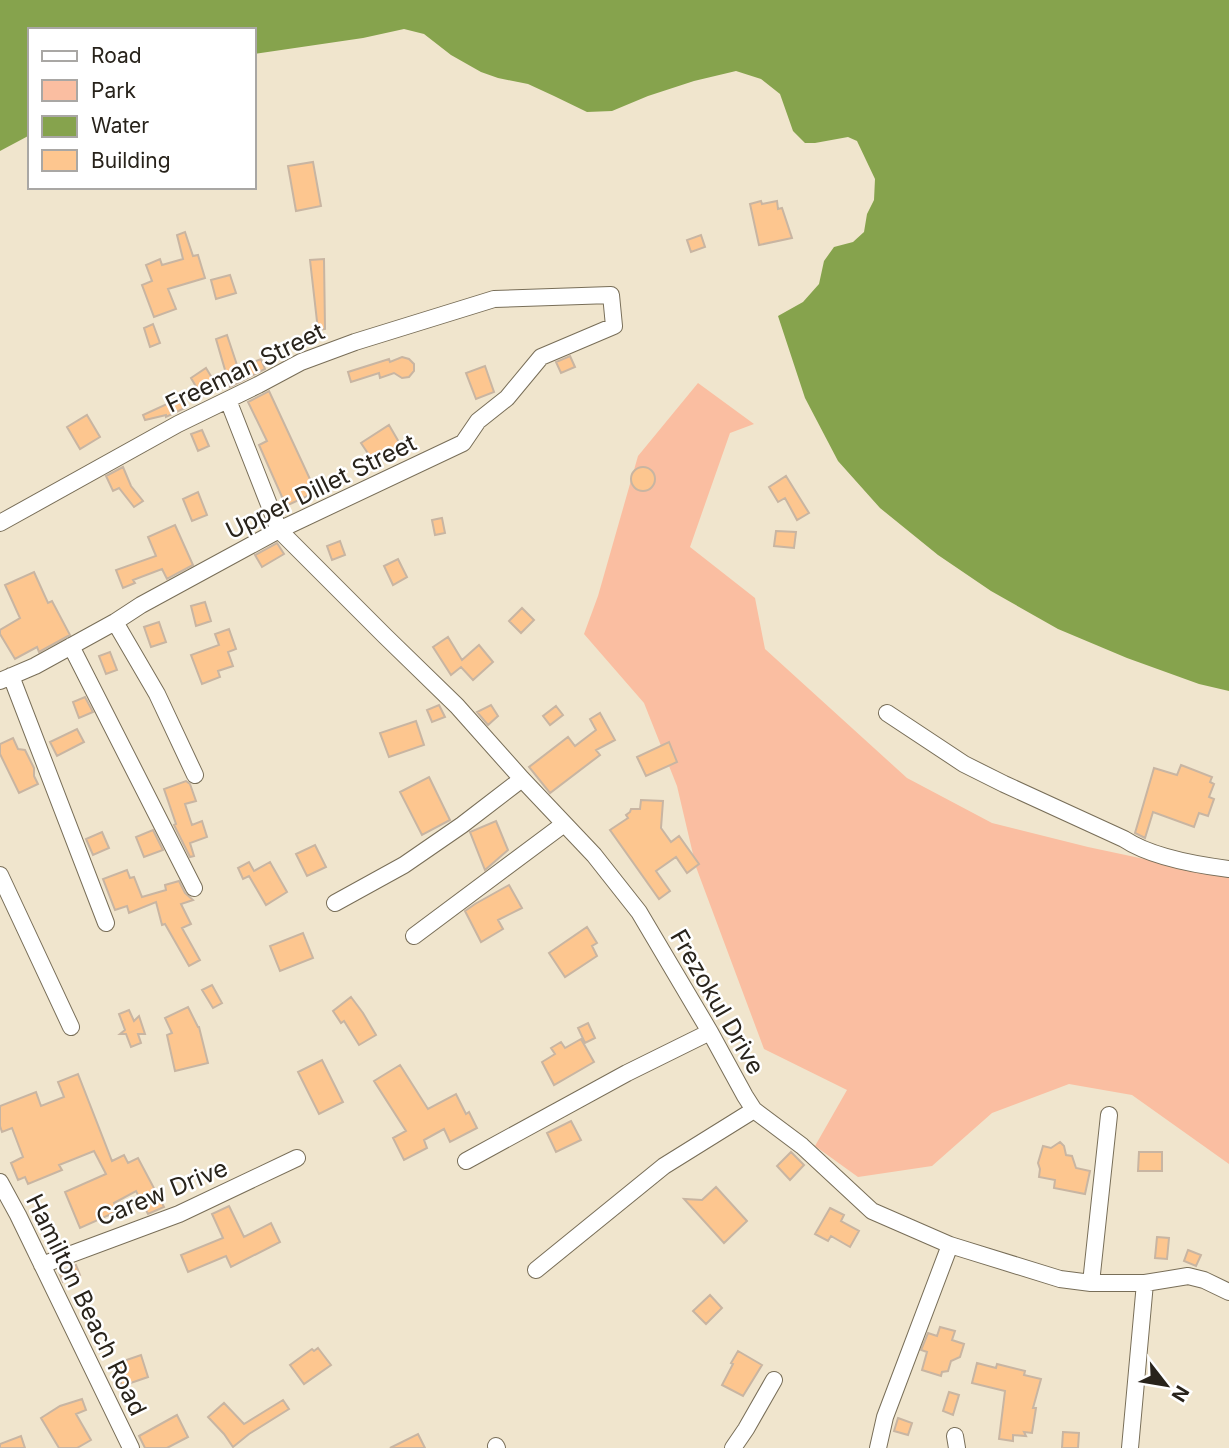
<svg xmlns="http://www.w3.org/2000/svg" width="1229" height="1448" viewBox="0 0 1229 1448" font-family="Inter,sans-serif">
<rect width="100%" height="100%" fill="#f0e5cd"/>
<path fill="#fabea1" d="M698,383L754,424L730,433L690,547L755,598L765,649L907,778L992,823L1088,847L1229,877V1164L1132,1095L1069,1084L992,1113L932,1166L858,1177L815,1146L847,1090L764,1049L696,867L677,786L644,703L584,634L598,596L638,456Z"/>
<path fill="#86a34d" d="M0,0H1229V691L1199,684L1127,658L1058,629L991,591L938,555L880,508L838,461L805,398L778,316L803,302L819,284L824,261L834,247L853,242L864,232L867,214L874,200L875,179L857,141L848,137L815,143H805L793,131L780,94L761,79L736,71L694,81L648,96L612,111L587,112L554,96L528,84L498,78L481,72L451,55L424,34L404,29L363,38L254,54V30H30V135L0,151Z"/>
<path fill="#fdc68f" stroke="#c8b5a2" stroke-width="2" d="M313,162L321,206L296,211L288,166Z
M761,201L762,204L777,201L778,209L782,208L792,238L759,245L750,204Z
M185,232L193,256L198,255L205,278L168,289L176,309L154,317L142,285L152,281L146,265L160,259L162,265L183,259L177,235Z
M701,235L705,247L691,252L687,240Z
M324,259L325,329L318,330L310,260Z
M230,275L236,293L216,299L211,280Z
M153,324L160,343L150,347L144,328Z
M227,335L238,368L261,359L265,369L230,387L216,339Z
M570,356L575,367L561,373L556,362Z
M402,357L409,359L414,364V371L409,377L402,378L394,373L380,378L379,373L351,382L348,372L389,359L390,362Z
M485,366L494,392L476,399L466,373Z
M206,368L217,386L201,395L191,378Z
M269,391L316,492L286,506L259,445L267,441L248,402Z
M182,397L187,407L166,417V415L145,420L143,415Z
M87,415L100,437L80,449L67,427Z
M389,425L400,444L373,461L361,443Z
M202,430L209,446L198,451L191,434Z
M631 479a12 12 0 1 1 24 0a12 12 0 1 1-24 0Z
M123,467L131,486L143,501L134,507L119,488L113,491L106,476Z
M786,476L809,513L797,520L785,498L778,502L769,487Z
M198,492L207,515L192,521L183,499Z
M442,518L445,533L435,535L432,520Z
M175,525L193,565L167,579L162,569L133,580L135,583L123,588L116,570L156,556L148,537Z
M776,531L796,532L794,548L774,546Z
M340,541L345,555L332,560L327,546Z
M277,543L284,554L262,567L255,555Z
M398,559L407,577L393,585L384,566Z
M34,572L48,603L52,601L70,635L39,652L37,647L15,659L0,634V630L20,618L5,585Z
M205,602L211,621L196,626L191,606Z
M522,608L534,620L521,633L509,621Z
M159,622L166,642L151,647L144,627Z
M229,629L236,649L228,652L233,666L218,671L220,677L202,684L191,655L219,645L215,634Z
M448,637L462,660L479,645L493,662L473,680L461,667L451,675L433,647Z
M110,652L117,670L106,674L99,656Z
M85,697L93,712L79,718L73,702Z
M439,705L445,717L432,722L427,710Z
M491,705L498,716L488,725L477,712Z
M556,706L563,715L550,725L543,716Z
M600,713L615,740L596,750L600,755L550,793L529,767L568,737L575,746L596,730L590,719Z
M416,721L424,745L389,757L380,733Z
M77,729L84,742L57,756L50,742Z
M13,738L18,749L25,750L34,768V776L38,784L19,793L0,754V744Z
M669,742L677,762L646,776L637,757Z
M1181,765L1212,777L1210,782L1214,784L1209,797L1214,799L1208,816L1199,813L1194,827L1153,812L1145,838L1135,833L1154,768L1177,775Z
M429,777L450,820L422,835L400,792Z
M186,781L190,784L196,801L185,804L192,825L202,821L207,837L190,843L194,856L190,857L174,825L176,824L164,789Z
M641,800L663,801L661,828L671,842L679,836L699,864L687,873L676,857L656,871L670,891L659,899L610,830L628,818L626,815L630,812L631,809H640Z
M496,821L508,850L485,870L470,832Z
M153,830L163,850L144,857L136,837Z
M102,832L109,848L93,855L86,839Z
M315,845L326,867L307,876L296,854Z
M249,862L254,871L270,862L287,892L266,905L249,876L243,879L238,868Z
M127,870L130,878L134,877L142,897L166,890L165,885L179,881L185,893L193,900L181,904L191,924L182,928L200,960L189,966L165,924L162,925L156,902L129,913L127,906L115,910L103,879Z
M509,885L522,908L498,920L503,929L481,942L465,911L475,904Z
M587,927L597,943L592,946L597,956L565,977L549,953Z
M303,933L313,958L280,971L270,946Z
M212,985L222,1003L213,1008L202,990Z
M351,997L363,1013L376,1035L359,1045L344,1021L341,1023L333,1011Z
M188,1007L198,1027H199L208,1063L175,1071L167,1035L172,1033L165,1018Z
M129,1010L134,1021L139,1016L145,1034H138L141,1043L131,1047L126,1034H120L125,1030L119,1014Z
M588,1023L595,1038L585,1043L578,1028Z
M581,1039L594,1062L554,1085L542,1062L555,1054L551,1048L561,1042L565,1048Z
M322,1060L343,1102L319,1114L298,1072Z
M400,1065L428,1109L456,1094L466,1114L469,1112L477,1128L450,1142L444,1129L424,1140L427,1148L404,1160L393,1138L406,1131L374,1081Z
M78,1074L112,1161L124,1155L128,1163L138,1158L164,1207L148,1214L136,1191L114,1203L118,1211L80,1228L65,1192L106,1174L94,1151L59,1165L62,1170L28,1184L25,1177L18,1180L11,1163L23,1157L12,1128L2,1132L0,1126V1106L36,1092L41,1106L64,1097L58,1082Z
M571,1121L581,1140L556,1152L547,1133Z
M1060,1142L1064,1146L1066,1155L1072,1156L1076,1168L1090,1171L1085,1194L1054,1188L1055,1180L1039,1177L1040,1169L1038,1163L1043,1146L1051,1148Z
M791,1152L804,1165L790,1180L777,1166Z
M1139,1152H1162V1171H1138Z
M716,1187L747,1221L724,1243L684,1199L702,1200Z
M229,1206L244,1237L271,1223L280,1242L231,1267L226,1256L188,1272L181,1255L223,1238L212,1214Z
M830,1208L844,1215L841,1221L859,1231L850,1247L831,1236L828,1241L815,1234Z
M1157,1237L1169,1238L1167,1259L1155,1258Z
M1188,1250L1201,1255L1196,1266L1184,1261Z
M76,1265L80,1275L63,1282L59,1272Z
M710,1295L722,1308L706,1324L693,1311Z
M940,1327L955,1331L952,1340L964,1344L960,1357L951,1361L948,1371L942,1372L941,1376L922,1370L927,1352L921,1350L928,1333L937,1336Z
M318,1348L331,1365L304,1384L290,1365L312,1349L314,1351Z
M738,1351L762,1365L743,1396L722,1385L733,1364L731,1363Z
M141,1355L148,1377L122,1386L115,1364Z
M977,1363L996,1368L997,1364L1025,1371L1024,1375L1041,1379L1033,1408H1036L1032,1433L1024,1432L1026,1436L1013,1435V1441L999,1439L1005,1391L972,1383Z
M949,1392L959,1395L953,1415L943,1411Z
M82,1399L86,1410L76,1414L91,1440L77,1448H59L41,1418L60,1406Z
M283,1400L289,1409L249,1434L233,1447L224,1434L208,1417L224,1403L244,1424Z
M177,1415L188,1437L167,1448H145L139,1436Z
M898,1418L912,1423L908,1435L894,1431Z
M1063,1432L1079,1433L1078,1448H1062Z
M418,1434L425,1448H390Z
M21,1436L25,1448H0V1444Z"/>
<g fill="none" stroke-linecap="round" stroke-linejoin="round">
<g stroke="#786e58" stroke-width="18">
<path id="minor" d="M228,400L279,530L385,636L457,706L522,779L594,855L639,912L710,1032L745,1096L754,1110L802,1146L872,1211L950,1245L1060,1279L1091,1283H1145L1188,1276L1204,1280L1229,1292
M0,523L178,424L258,385L301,362L355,342L494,299L611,295L614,326L541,357L507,398L478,421L463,443L279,530L141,605L115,622L35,666L0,681
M115,622L157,694L195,775
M71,646L194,888
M11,676L106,923
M887,713L964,764L1004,784L1124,839C1151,857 1197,865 1229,869
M0,875L71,1027
M335,903L404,865L462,825L522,779
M414,936L564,824
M466,1161L627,1073L710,1032
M0,1182L18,1215L131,1448
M42,1265L179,1214L297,1158
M536,1270L664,1166L754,1110
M1091,1283L1109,1115
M955,1436L957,1448
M496,1446L497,1448
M733,1448L746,1429L774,1380
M878,1448L885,1417L950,1245
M1130,1448L1145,1283"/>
</g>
<use href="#minor" stroke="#fff" stroke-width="16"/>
</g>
<g text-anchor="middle" stroke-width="5" stroke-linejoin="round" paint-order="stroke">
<g font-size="24" fill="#28231b" stroke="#fff">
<text transform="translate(245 368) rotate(-26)" y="8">Freeman Street</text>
<text transform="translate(321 487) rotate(-26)" y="8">Upper Dillet Street</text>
<text transform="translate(717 1002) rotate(60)" y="8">Frezokul Drive</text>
<text transform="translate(162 1193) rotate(-22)" y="8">Carew Drive</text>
<text transform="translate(86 1305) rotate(64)" y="8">Hamilton Beach Road</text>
</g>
</g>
<rect x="28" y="28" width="228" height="161" fill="#ffffff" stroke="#a9a7a4" stroke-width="2"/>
<rect x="42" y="51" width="35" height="10" fill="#ffffff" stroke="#a9a7a4" stroke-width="2"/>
<text x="91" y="63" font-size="21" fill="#28231b">Road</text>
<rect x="42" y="80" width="35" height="21" fill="#fabea1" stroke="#a9a7a4" stroke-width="2"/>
<text x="91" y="98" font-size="21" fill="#28231b">Park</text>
<rect x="42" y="116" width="35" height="21" fill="#86a34d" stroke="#a9a7a4" stroke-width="2"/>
<text x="91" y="133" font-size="21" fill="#28231b">Water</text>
<rect x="42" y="150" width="35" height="21" fill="#fdc68f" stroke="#a9a7a4" stroke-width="2"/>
<text x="91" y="168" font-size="21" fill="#28231b">Building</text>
<g transform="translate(1166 1385) rotate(121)" stroke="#ffffff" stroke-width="5" paint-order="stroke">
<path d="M0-5L12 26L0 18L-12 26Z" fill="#28231b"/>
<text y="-10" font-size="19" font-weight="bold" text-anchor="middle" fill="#28231b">N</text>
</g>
</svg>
